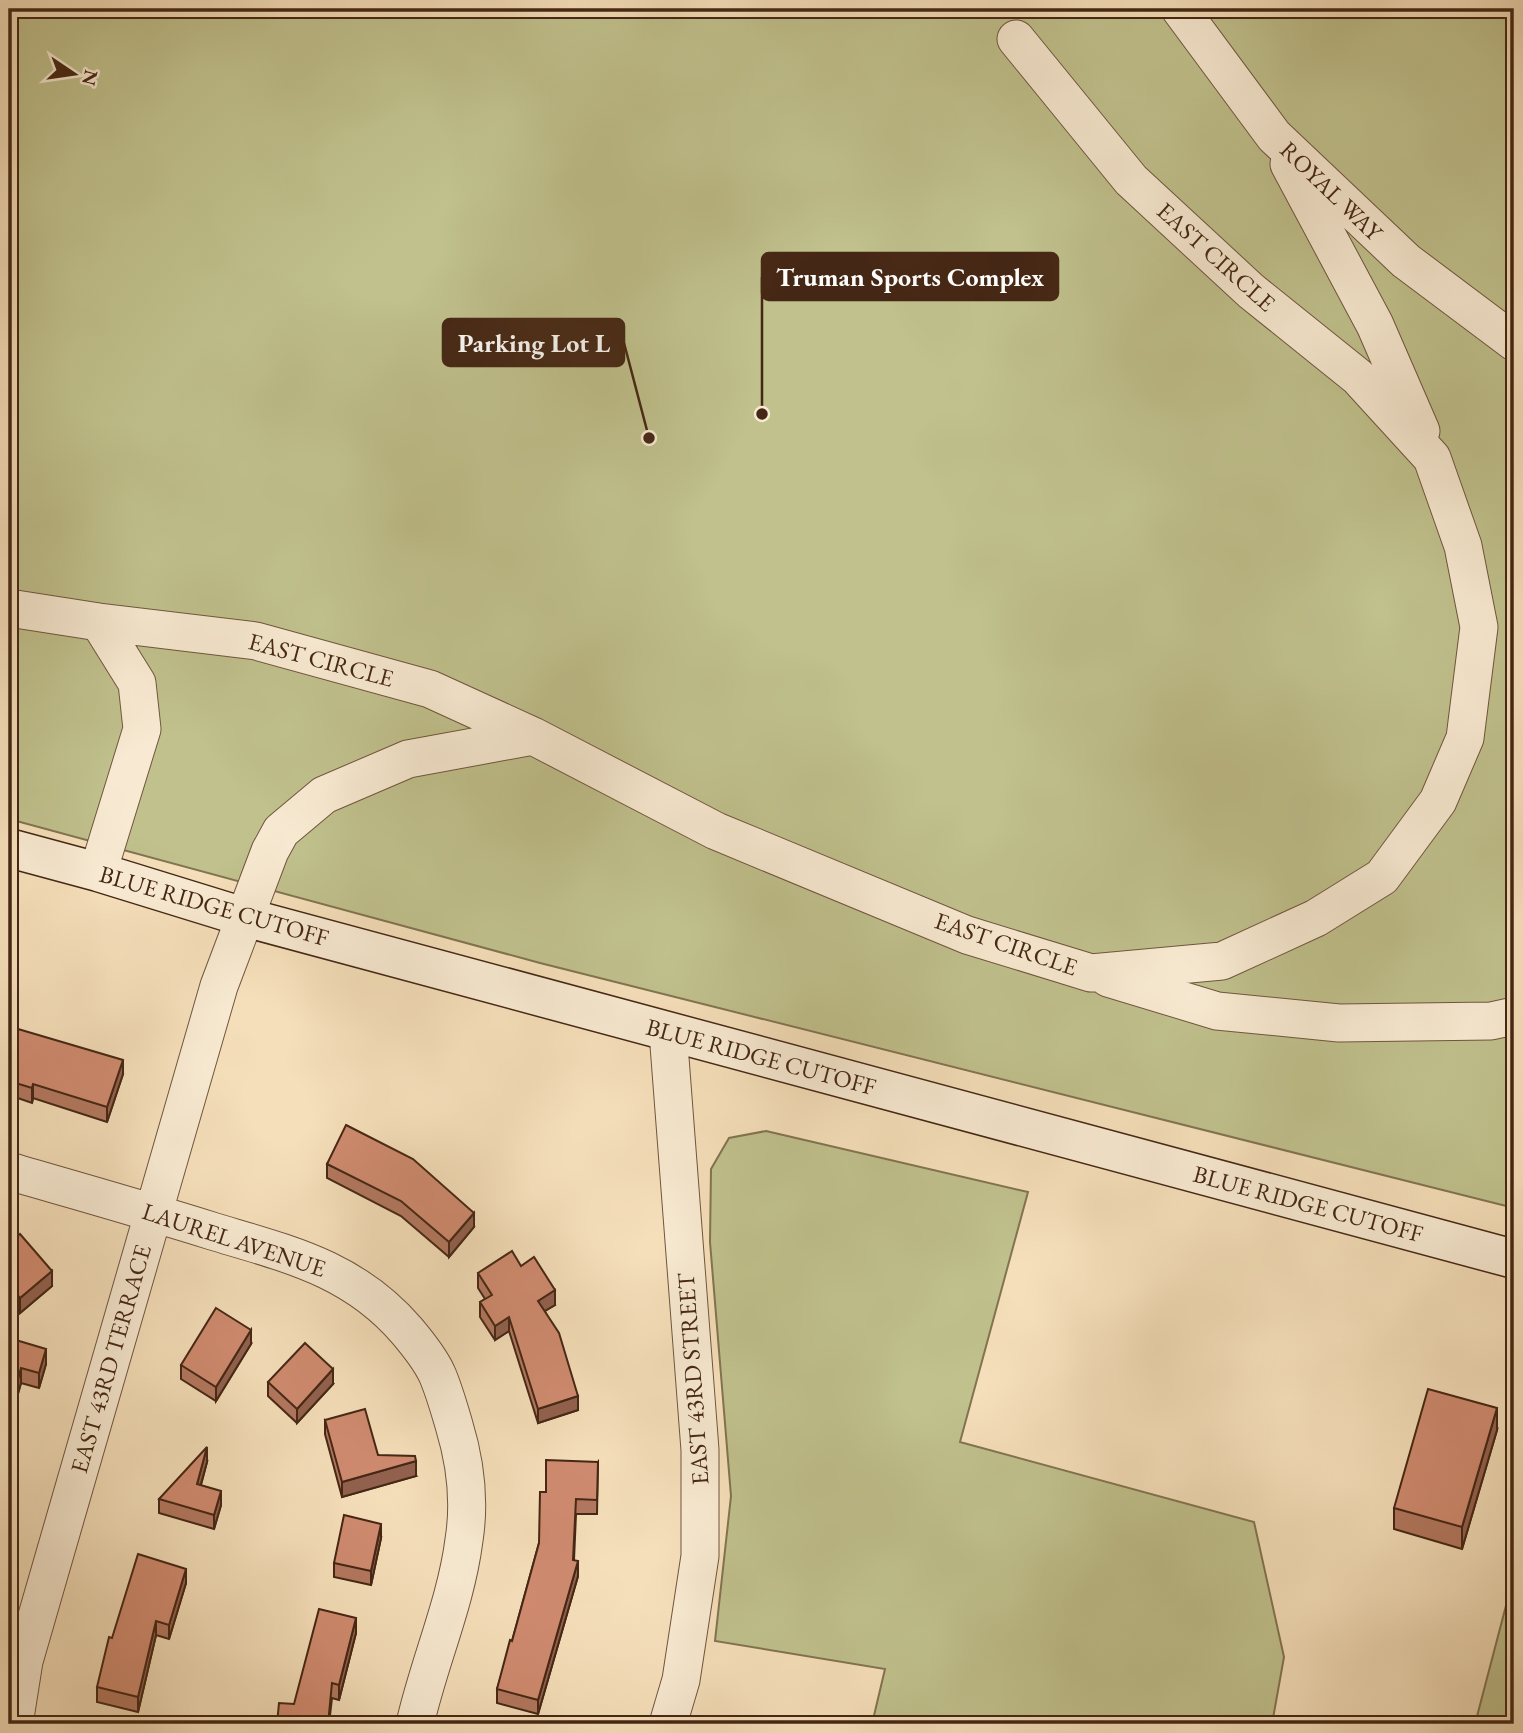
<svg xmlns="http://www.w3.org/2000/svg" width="1523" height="1733" viewBox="0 0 1523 1733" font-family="'EB Garamond',serif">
<rect width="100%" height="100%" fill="#f5dfba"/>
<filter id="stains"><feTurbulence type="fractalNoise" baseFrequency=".00286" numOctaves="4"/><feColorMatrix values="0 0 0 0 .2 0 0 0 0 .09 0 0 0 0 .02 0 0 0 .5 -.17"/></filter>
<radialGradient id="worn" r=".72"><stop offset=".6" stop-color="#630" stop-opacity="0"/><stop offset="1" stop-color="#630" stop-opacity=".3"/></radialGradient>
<path fill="#c0c18d" stroke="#827451" stroke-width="2" d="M9,9H1514V1208L540,963L9,819Z
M766,1131L1028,1192L960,1442L1254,1522L1284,1657L1272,1724H872L885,1669L715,1641L731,1496L710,1242L711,1169L729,1138Z
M1514,1575V1724H1475Z"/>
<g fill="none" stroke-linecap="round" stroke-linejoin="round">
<g stroke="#71553e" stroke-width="39">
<path id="street" d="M1180,9L1274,136L1406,261L1514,342
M1289,164L1375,325L1421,431
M9,608L99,622L256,641L430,689L533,736L716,831L967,935L1091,973L1222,961L1316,918L1382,877L1438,801L1465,738L1479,627L1463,546L1432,458L1358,377L1251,291L1131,180L1016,39
M98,872L142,729L137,683L99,622
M1108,978L1217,1011L1339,1023L1491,1021L1514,1016
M9,1171C77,1191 145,1210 212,1231C288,1254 353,1268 407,1331C418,1344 430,1359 437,1374C444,1390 449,1408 454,1425C465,1461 470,1502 464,1540C456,1603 429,1662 415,1724
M14,1724L24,1661L219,986L270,851L281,831L324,795L408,759L533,736
M668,1724L681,1680L700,1556V1450L668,1032"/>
</g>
<g stroke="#452715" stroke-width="41">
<path id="secondary" d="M9,848L98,872L244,917L1514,1259"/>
</g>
<use href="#street" stroke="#f8ead2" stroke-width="37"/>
<use href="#secondary" stroke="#f8ead2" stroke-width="38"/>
</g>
<path fill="#b37860" stroke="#452715" stroke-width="2" d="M9,1037L123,1074L107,1122L33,1098L32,1103L9,1095Z
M327,1164L474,1227L449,1257L401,1216L327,1178Z
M9,1244L52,1286L20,1313L9,1299Z
M521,1266L555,1305L545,1311L578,1410L538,1423L509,1331L495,1340L480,1317V1302L485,1299L478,1288V1273Z
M9,1338L46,1364L39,1388L21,1383L9,1425Z
M251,1344L216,1401L181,1379V1365Z
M268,1382L333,1384L297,1423L268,1396Z
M325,1420L378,1455L416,1476L342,1497L325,1434Z
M1497,1430L1462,1549L1394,1529V1508Z
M207,1462L201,1485L221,1505L214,1529L159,1513V1499Z
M598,1462L597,1514H576L574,1560L578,1576L538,1714L497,1703V1689L512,1641L539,1543Z
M381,1538L371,1585L334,1577V1563Z
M186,1583L169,1639L156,1635L138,1712L97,1702V1687Z
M356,1633L339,1700L332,1698L329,1724H277Z"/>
<path fill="#92614e" stroke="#452715" stroke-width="2" d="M123,1060V1074L107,1122V1107Z
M33,1084V1098L32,1103V1088Z
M474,1213V1227L449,1257V1242Z
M52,1271V1286L20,1313V1298Z
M555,1290V1305L538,1315V1301Z
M509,1317V1331L495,1340V1326Z
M251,1330V1344L216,1401V1387Z
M46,1349V1364L39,1388V1373Z
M21,1368V1383L9,1425V1411Z
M333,1369V1384L297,1423V1409Z
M578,1396V1410L538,1423V1409Z
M1497,1408V1430L1462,1549V1527Z
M207,1447V1462L197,1498V1484Z
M416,1461V1476L342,1497V1482Z
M221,1491V1505L214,1529V1515Z
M381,1524V1538L371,1585V1571Z
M578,1561V1576L538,1714V1700Z
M186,1569V1583L169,1639V1625Z
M356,1618V1633L339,1700V1685Z
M156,1621V1635L138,1712V1697Z"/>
<path fill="#d08b70" stroke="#452715" stroke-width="2" d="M18,1029L123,1060L107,1107L33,1084L32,1088L9,1081V1037L15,1039Z
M346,1125L413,1159L474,1213L449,1242L401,1201L327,1164Z
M20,1234L52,1271L20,1298L9,1285V1244Z
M512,1251L521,1266L534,1257L555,1290L538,1301L559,1333L578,1396L538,1409L509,1317L495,1326L480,1302L492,1295L478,1273Z
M216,1308L251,1330L216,1387L181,1365Z
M9,1338L46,1349L39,1373L21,1368L9,1411Z
M305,1343L333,1369L297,1409L268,1382Z
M1428,1389L1497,1408L1462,1527L1394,1508Z
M365,1409L378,1455L415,1456L416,1461L342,1482L325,1420Z
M207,1447L197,1484L221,1491L214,1515L159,1499Z
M546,1460L598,1462L597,1500L576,1499L573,1560L578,1561L538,1700L497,1689L510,1640L512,1641L539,1543L540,1492H546Z
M344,1515L381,1524L371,1571L334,1563Z
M138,1554L186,1569L169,1625L156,1621L138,1697L97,1687L109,1637L112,1638Z
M319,1609L356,1618L339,1685L332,1683L328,1724H277L279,1703L294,1704Z"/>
<g text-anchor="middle" stroke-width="6" stroke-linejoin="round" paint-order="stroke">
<g font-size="24" fill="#452715" stroke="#f8ead2">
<text transform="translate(1331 191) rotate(44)" y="8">ROYAL WAY</text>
<text transform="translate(1216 257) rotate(42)" y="8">EAST CIRCLE</text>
<text transform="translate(321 660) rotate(15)" y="8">EAST CIRCLE</text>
<text transform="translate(214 906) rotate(16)" y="8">BLUE RIDGE CUTOFF</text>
<text transform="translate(1006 944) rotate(19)" y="8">EAST CIRCLE</text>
<text transform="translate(761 1057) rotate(15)" y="8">BLUE RIDGE CUTOFF</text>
<text transform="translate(1308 1204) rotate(15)" y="8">BLUE RIDGE CUTOFF</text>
<text transform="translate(234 1240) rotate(18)" y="8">LAUREL AVENUE</text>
<text transform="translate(111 1359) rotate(-74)" y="8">EAST 43RD TERRACE</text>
<text transform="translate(693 1379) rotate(-94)" y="8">EAST 43RD STREET</text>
</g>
</g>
<path fill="none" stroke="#452715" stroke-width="2.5" d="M762 414L762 277M649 438L624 343"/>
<g fill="#452715" stroke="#f8ead2" stroke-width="2.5">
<circle cx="762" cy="414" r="7"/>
<circle cx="649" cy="438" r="7"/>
</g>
<g fill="#452715" stroke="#452715" stroke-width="2.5">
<rect x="762" y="253" width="296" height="47" rx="7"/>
<rect x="443" y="319" width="181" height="47" rx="7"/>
</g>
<g font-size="26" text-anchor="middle" font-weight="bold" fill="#fff">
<text x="910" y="286">Truman Sports Complex</text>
<text x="534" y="352">Parking Lot L</text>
</g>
<rect width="1523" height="1733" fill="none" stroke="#f5dfba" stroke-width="35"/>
<rect x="10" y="10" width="1502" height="1712" fill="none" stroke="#452715" stroke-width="3.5"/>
<rect x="18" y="18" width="1488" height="1698" fill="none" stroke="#452715" stroke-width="2"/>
<g transform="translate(74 74) rotate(103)" stroke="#f8ead2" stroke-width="5" paint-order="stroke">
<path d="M0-5L12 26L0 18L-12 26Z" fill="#452715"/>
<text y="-10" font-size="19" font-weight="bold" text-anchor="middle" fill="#452715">N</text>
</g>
<rect width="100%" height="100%" filter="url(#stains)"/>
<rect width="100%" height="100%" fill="url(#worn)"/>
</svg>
